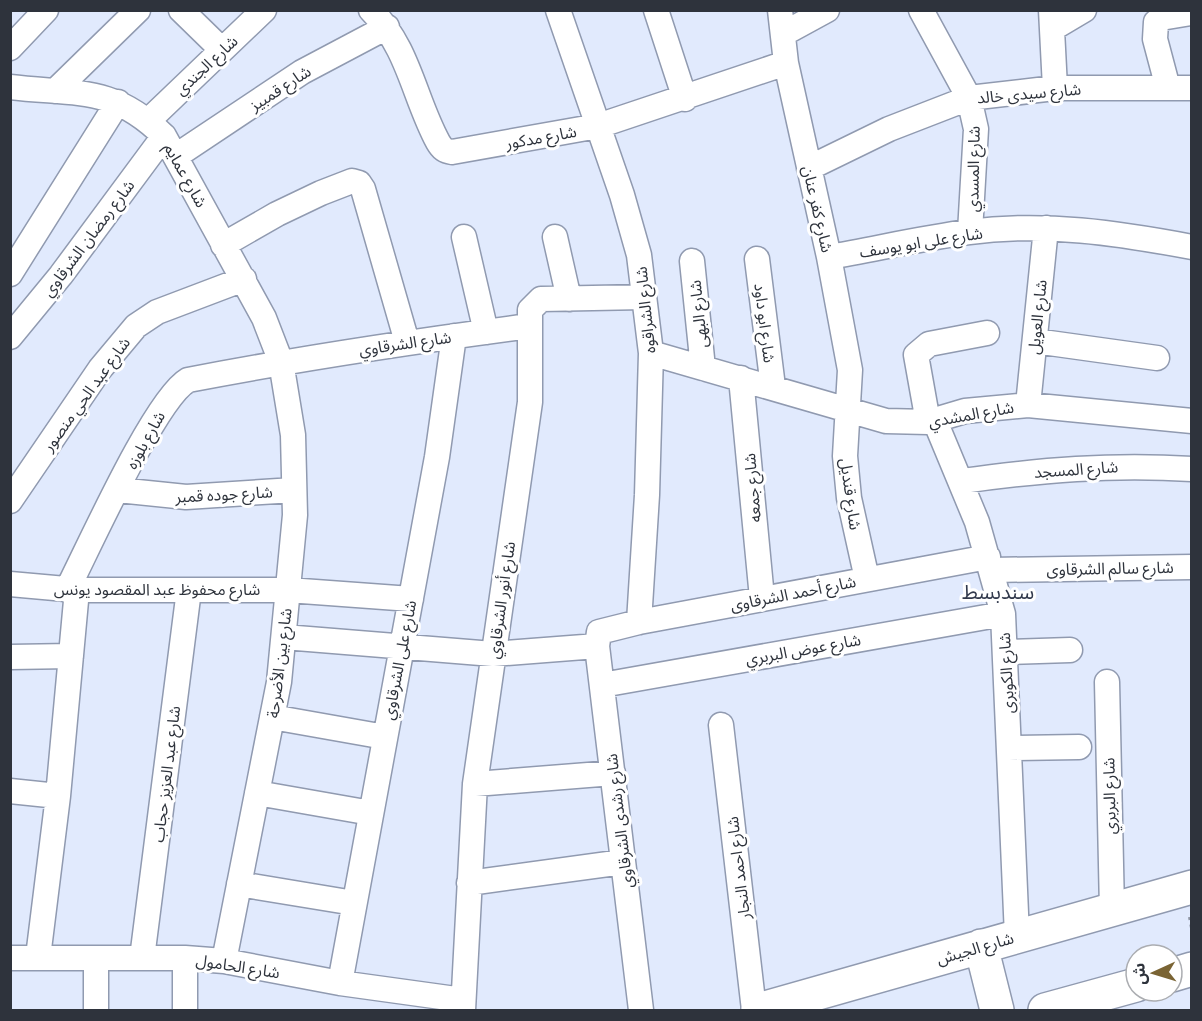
<svg xmlns="http://www.w3.org/2000/svg" width="1202" height="1021" viewBox="0 0 1202 1021" font-family="'Exo 2','Noto Sans Arabic',sans-serif">
<rect width="100%" height="100%" fill="#e1eafd"/>
<g fill="none" stroke-linecap="round" stroke-linejoin="round">
<g stroke="#909ab0" stroke-width="27">
<path id="minor" d="M181,10L222,50
M371,10C409,48 414,98 438,142C442,149 445,151 452,152L598,126L786,63
M558,10L622,195L639,255L651,353L647,495L639,622
M656,10L685,99
M780,10L786,63L829,257L850,370L845,456L849,498L867,579
M921,10L969,98L976,129L970,232
M1051,10L1055,88
M1052,29L1084,10
M783,34L827,10
M10,48L46,10
M10,87C77,95 112,85 164,136L264,318L281,362L293,435L295,515L279,682L224,961
M1168,88L1155,39L1156,22L1161,18L1191,13
M55,91L138,10
M148,121L264,10
M176,156L302,72L387,27
M809,168L889,129L969,98L1055,88H1192
M464,237L486,332
M555,237L569,299
M223,245L277,214L321,193L352,181L359,183L363,189L407,342
M829,257C876,249 922,238 969,232C1044,222 1118,233 1192,247
M757,259L773,387
M692,261L703,368
M10,274L118,102
M10,337L61,275L164,136
M1035,341L1157,358
M651,353L886,421L928,422L965,411L1028,405L1192,421
M741,378L762,598
M1028,405L1046,228
M935,421L977,522L1003,614L1017,936
M928,422L916,355L929,344L987,333
M962,481C1041,470 1111,464 1192,469
M118,490L186,497L294,490
M10,501L100,369L136,326L157,312L244,279
M992,570L1192,567
M10,584L77,590H288L411,599
M67,590C88,549 155,399 188,380C302,358 416,341 530,326
M284,637L493,654L597,646
M1006,652L1070,650
M10,657L71,656
M1107,682L1112,910
M602,685L1003,614
M272,717L385,737
M721,725L754,1010
M1009,748L1079,747
M475,784L613,773
M10,791L58,796
M257,793L371,813
M469,883L623,862
M239,884L354,903
M38,957L58,796L77,590
M10,958H185L224,961L340,983L463,1000
M96,958V1010
M142,958L189,590
M340,983L437,457L454,336
M185,1010V958
M463,1010L475,784L530,402V310L541,299L644,297
M641,1010L597,646L599,632L639,622L988,557"/>
</g>
<g stroke="#909ab0" stroke-width="36">
<path id="secondary" d="M981,946L997,1010
M1172,975L1192,969
M758,1010L1192,887
M1045,1010L1136,985"/>
</g>
<path stroke="#8e95a3" stroke-width="4" stroke-dasharray="3 4.5" stroke-linecap="butt" d="M1190,917L1192,928"/>
<use href="#minor" stroke="#fff" stroke-width="24"/>
<use href="#secondary" stroke="#fff" stroke-width="33"/>
</g>
<g text-anchor="middle" stroke-width="6" stroke-linejoin="round" paint-order="stroke">
<g font-size="16" fill="#2e333c" stroke="#fff">
<text transform="translate(206 65) rotate(-43)" y="6">شارع الجندي</text>
<text transform="translate(280 88) rotate(-33)" y="6">شارع قمبيز</text>
<text transform="translate(1029 93) rotate(-5)" y="6">شارع سيدى خالد</text>
<text transform="translate(541 137) rotate(-10)" y="6">شارع مدكور</text>
<text transform="translate(973 169) rotate(-89)" y="6">شارع المسدي</text>
<text transform="translate(186 175) rotate(61)" y="6">شارع عمايم</text>
<text transform="translate(818 209) rotate(77)" y="6">شارع كفر عنان</text>
<text transform="translate(88 238) rotate(-53)" y="6">شارع رمضان الشرقاوي</text>
<text transform="translate(921 242) rotate(-9)" y="6">شارع على ابو يوسف</text>
<text transform="translate(645 310) rotate(-96)" y="6">شارع الشراقوه</text>
<text transform="translate(698 314) rotate(-96)" y="6">شارع البهى</text>
<text transform="translate(1037 317) rotate(-84)" y="6">شارع العويل</text>
<text transform="translate(765 323) rotate(83)" y="6">شارع ابو داود</text>
<text transform="translate(405 343) rotate(-8)" y="6">شارع الشرقاوي</text>
<text transform="translate(86 394) rotate(-54)" y="6">شارع عبد الحي منصور</text>
<text transform="translate(971 414) rotate(-10)" y="6">شارع المشدي</text>
<text transform="translate(145 440) rotate(-61)" y="6">شارع بلوزه</text>
<text transform="translate(1076 469) rotate(-4)" y="6">شارع المسجد</text>
<text transform="translate(752 488) rotate(-95)" y="6">شارع جمعه</text>
<text transform="translate(224 494) rotate(-3)" y="6">شارع جوده قمبر</text>
<text transform="translate(851 494) rotate(82)" y="6">شارع قنديل</text>
<text transform="translate(1110 568) rotate(-1)" y="6">شارع سالم الشرقاوى</text>
<text x="157" y="595">شارع محفوظ عبد المقصود يونس</text>
<text transform="translate(793 593) rotate(-11)" y="6">شارع أحمد الشرقاوى</text>
<text transform="translate(501 600) rotate(-82)" y="6">شارع أنور الشرقاوي</text>
<text transform="translate(803 649) rotate(-10)" y="6">شارع عوض البربري</text>
<text transform="translate(399 660) rotate(-79)" y="6">شارع على الشرقاوي</text>
<text transform="translate(279 663) rotate(-83)" y="6">شارع بين الأضرحة</text>
<text transform="translate(1006 673) rotate(-93)" y="6">شارع الكوبرى</text>
<text transform="translate(166 774) rotate(-83)" y="6">شارع عبد العزيز حجاب</text>
<text transform="translate(1109 796) rotate(-91)" y="6">شارع البربري</text>
<text transform="translate(619 821) rotate(-97)" y="6">شارع رشدى الشرقاوي</text>
<text transform="translate(738 868) rotate(-97)" y="6">شارع احمد النجار</text>
<text transform="translate(975 948) rotate(-16)" y="6">شارع الجيش</text>
<text transform="translate(238 966) rotate(9)" y="6">شارع الحامول</text>
</g>
<g font-size="20" fill="#31394c" stroke="#fff">
<text x="998" y="599">سندبسط</text>
</g>
</g>
<rect width="1202" height="1021" fill="none" stroke="#2e333c" stroke-width="24"/>
<g transform="translate(1154 973) rotate(266)"><circle r="28" fill="#ffffff" stroke="#abadb1" stroke-width="1.5"/>
<path d="M0-4.5L10 22L0 15L-10 22Z" fill="#7a6434"/>
<text y="-9" font-size="16" font-weight="bold" text-anchor="middle" fill="#2e333c">ش</text>
</g>
</svg>
